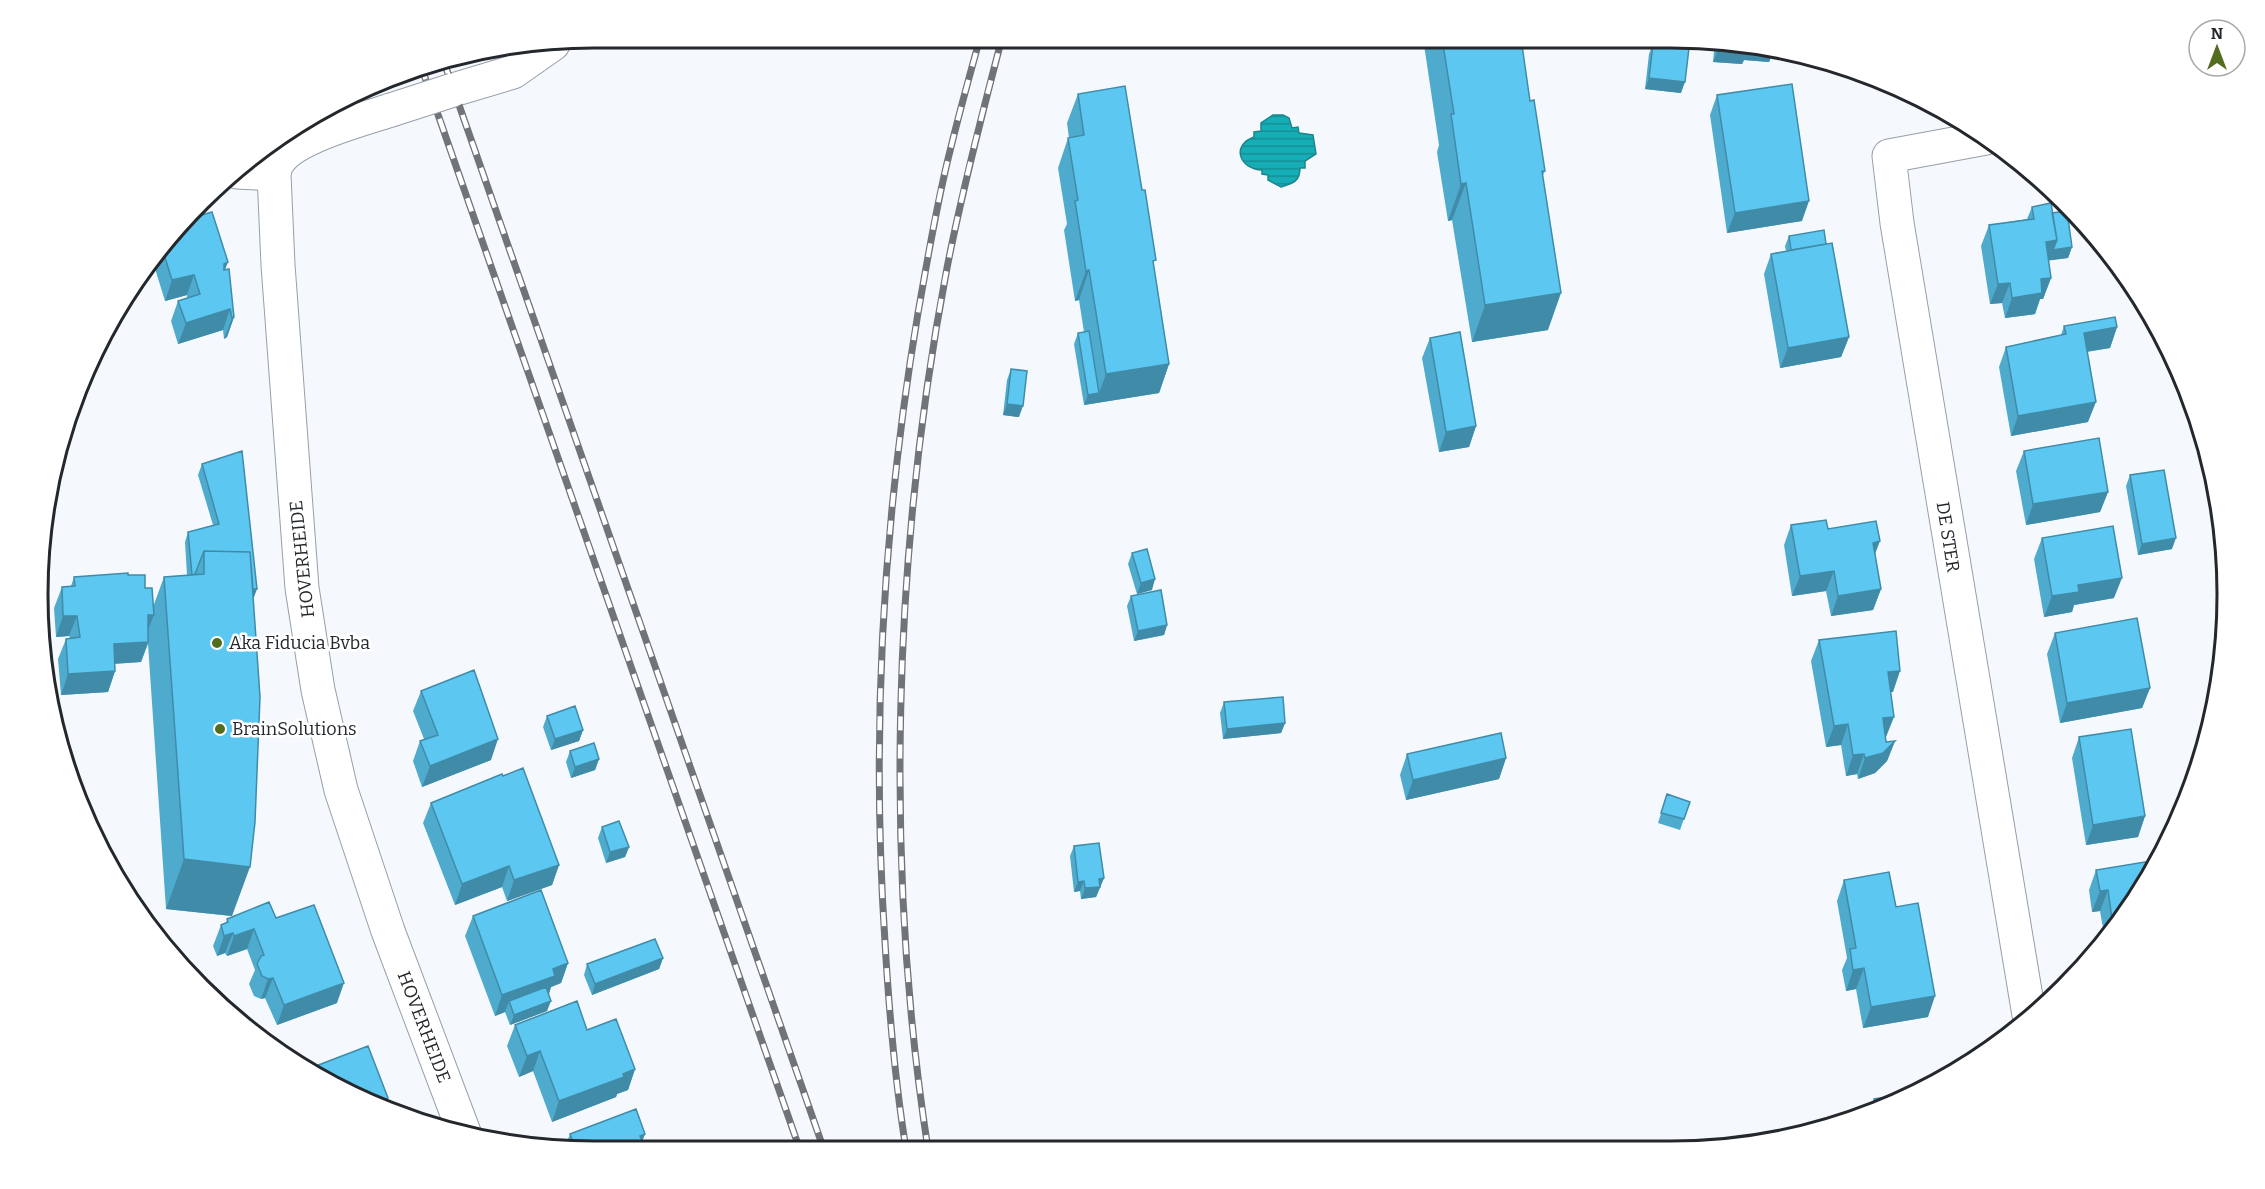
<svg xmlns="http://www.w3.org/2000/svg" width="2265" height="1189" viewBox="0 0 2265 1189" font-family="Bitter,serif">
<defs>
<pattern id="water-rules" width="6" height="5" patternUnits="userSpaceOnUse" patternTransform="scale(1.5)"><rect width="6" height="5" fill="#16aeb6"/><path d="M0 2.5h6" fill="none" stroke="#148e94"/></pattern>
</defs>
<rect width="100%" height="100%" fill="#f5f9fd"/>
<path fill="url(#water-rules)" stroke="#1a868d" stroke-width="1.5" d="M1273,115H1283L1289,118L1292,128L1298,127L1299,133L1313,135L1316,154L1305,161V168H1300C1300,181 1294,183 1281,187L1268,180V175L1262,174V170C1239,169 1231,145 1254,137V132L1261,131V123Z"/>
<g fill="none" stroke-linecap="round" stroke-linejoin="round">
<g stroke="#969fa9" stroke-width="35">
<path id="minor" d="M453,90L513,72L553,44
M391,110C363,119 295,137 279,161C276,164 275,170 274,174L278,265L302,588L318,690L341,790L388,931L465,1135
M1986,138L1889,156L1897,223L2029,1015
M237,172L274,174"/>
</g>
<use href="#minor" stroke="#fff" stroke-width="33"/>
<g stroke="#707478" stroke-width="7">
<path id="rail" d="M444,62L824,1150
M421,66L800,1150
M906,1149C895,1081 889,1011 885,942C871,732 883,521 918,313C928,257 937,201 951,147C960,110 970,74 980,38
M928,1149C884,865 893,551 947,268C962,191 982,114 1002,38"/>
</g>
<use href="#rail" stroke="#fff" stroke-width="4.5" stroke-dasharray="14" stroke-linecap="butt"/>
<g stroke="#969fa9" stroke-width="35" stroke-linecap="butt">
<path id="minor-bridge" d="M391,110L453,90"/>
</g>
<use href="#minor-bridge" stroke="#fff" stroke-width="33"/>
</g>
<path fill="#4fabce" d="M1423,38H1521L1530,101L1545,171L1543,175L1548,330L1472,342L1452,220L1448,221L1437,152L1439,145Z
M1715,40L1774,50L1769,62L1744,60L1742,64L1713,62Z
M1653,44L1681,93L1645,89L1649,54Z
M1078,94L1154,267L1169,364L1159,393L1084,405L1074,344L1078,333L1084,332L1079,300L1075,301L1064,230L1067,224L1058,168L1068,138H1069L1067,123Z
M1717,95L1802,221L1727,233L1710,115Z
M2032,207L2052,213L2072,247L2068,258L2048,260L2051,278L2043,299H2040L2035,314L2005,318L2002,303L1990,304L1981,246L1989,225L2027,219Z
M195,217L225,270L234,317L227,337L224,339L223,330L178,344L171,321L178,301L187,298V295L165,301L153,262Z
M1789,236L1826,244L1849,337L1841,357L1780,368L1764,274L1771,254L1786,251L1785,246Z
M2117,266L2131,286L2121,288Z
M2064,326L2117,327L2110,348L2087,352L2088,422L2011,436L1999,367L2006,347L2061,335Z
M1430,338L1476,426L1469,447L1439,452L1422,358Z
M1011,369L1019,417L1003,415L1007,380Z
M2024,451L2108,492L2100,512L2026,525L2016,471Z
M202,464L253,599L232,916L166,909L148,644L141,662L115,664V671L108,692L61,695L58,659L66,639L70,638L69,636L56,637L54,608L62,587L71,586L74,577L128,575L145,588L153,607L164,577L187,575L185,542L188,532L213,525L198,475Z
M2130,475L2172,549L2138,555L2126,486Z
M1791,525L1828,529L1875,554L1881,589L1873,610L1831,616L1826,591L1792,596L1784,545Z
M2042,538L2114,598L2074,605L2072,612L2044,617L2034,559Z
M1132,553L1152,590L1137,594L1128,564Z
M1131,596L1167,625L1164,635L1134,641L1127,606Z
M2055,633L2150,688L2142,708L2060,723L2047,654Z
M1819,640L1893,692H1891L1886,737H1885L1886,742L1895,741L1887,761L1875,773L1858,779L1857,774L1846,776L1841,745L1826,747L1811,661Z
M421,691L491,760L422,787L413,761L420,741L424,739L413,711Z
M1224,702L1285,723L1281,733L1223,739L1220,713Z
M547,716L583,730L579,741L551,750L543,727Z
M2079,737L2145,816L2138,837L2086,845L2072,758Z
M570,751L599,759L595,770L571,778L566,762Z
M1407,754L1506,758L1499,779L1406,800L1400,775Z
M503,776L559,865L552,885L507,901L502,887L455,905L423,823L431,803Z
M1667,794L1690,802L1680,830L1658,823Z
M602,827L629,847L625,857L606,863L598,838Z
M1074,846L1104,878L1096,897L1081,899L1080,891L1074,892L1070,856Z
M2157,860L2105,939L2100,911L2092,912L2089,890L2096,870Z
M1844,880L1896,907L1928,1017L1863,1028L1856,989L1846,991L1842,970L1847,958L1837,901Z
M473,916L568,963L561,983L551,987L549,994L547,1011L510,1025L505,1012L495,1016L465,936Z
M276,918L337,1003L277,1025L265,998L261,999L254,996L249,984L255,970L247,949L227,956L225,953L217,956L213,946L221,925L226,923L227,919Z
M663,958L659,969L592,995L584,975L587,964Z
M515,1025L587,1030L635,1069L628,1090L617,1094L616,1097L552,1122L533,1071L519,1077L507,1046Z
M1874,1099L1883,1109L1869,1113Z
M570,1134H645L642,1141L645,1150H564Z"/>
<path fill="#408ba8" d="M1721,42H1729L1774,50L1769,62L1744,60L1742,64L1713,62Z
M1649,78L1685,82L1681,93L1645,89Z
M1466,183L1452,220L1448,221L1461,184Z
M1809,201L1802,221L1727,233L1735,213Z
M2057,240L2072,247L2068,258L2038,262L2046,242Z
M228,262L220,283L224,264Z
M1089,270L1079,300L1075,301L1086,271Z
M194,275L187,295L165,301L172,280Z
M2125,277L2131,286L2121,288Z
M2051,278L2043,299H2040L2035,314L2005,318L2012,298L2041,279Z
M2010,283L2002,303L1990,304L1998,284Z
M1561,293L1548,330L1472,342L1485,305Z
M230,309L223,330L178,344L186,323Z
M234,317L227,337L224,339L232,318Z
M2117,327L2110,348L2077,353L2084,333Z
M1849,337L1841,357L1780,368L1788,348Z
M1169,364L1159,393L1084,405L1088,395L1099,393L1106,374Z
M2096,402L2088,422L2011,436L2018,416Z
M1007,404L1023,406L1019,417L1003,415Z
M1476,426L1469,447L1439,452L1446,432Z
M2108,492L2100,512L2026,525L2033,504Z
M2176,538L2172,549L2138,555L2142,544Z
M1880,541L1872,562L1873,543Z
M1834,571L1826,591L1792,596L1800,576Z
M2122,578L2114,598L2074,605L2072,612L2044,617L2052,596L2078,585Z
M1155,579L1152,590L1137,594L1141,583Z
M257,589L253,600L198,590Z
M1881,589L1873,610L1831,616L1838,596Z
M148,615H154L146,635Z
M63,616H77L69,636L56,637Z
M1167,625L1164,635L1134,641L1138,631Z
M148,642L141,662L106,664L114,644Z
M115,671L108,692L61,695L68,674Z
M1900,671L1893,692H1881L1888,672Z
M2150,688L2142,708L2060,723L2067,703Z
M1894,717L1886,737L1875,739L1883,718Z
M1285,723L1281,733L1223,739L1227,729Z
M1848,724L1841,745L1826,747L1834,726Z
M583,730L579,741L551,750L555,739Z
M498,739L491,760L422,787L430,766Z
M1895,741L1887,761L1875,773L1858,779L1865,758Z
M1864,754L1857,774L1846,776L1853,755Z
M1506,758L1499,779L1406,800L1413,780Z
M599,759L595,770L571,778L575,767Z
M2145,816L2138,837L2086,845L2093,825Z
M629,847L625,857L606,863L610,852Z
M184,859L250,867L232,916L166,909Z
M559,865L552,885L507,901L514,880Z
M509,866L502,887L455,905L462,884Z
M1104,878L1096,897L1081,899L1085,888L1099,879Z
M1084,881L1080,891L1074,892L1078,882Z
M2108,890L2100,911L2092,912L2100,891Z
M254,929L247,949L227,956L234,936Z
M233,933L225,953L217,956L224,936Z
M663,958L659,969L592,995L595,984Z
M568,963L561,983L551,987L548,996L509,1001L505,1012L495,1016L502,995L553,969Z
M1864,968L1856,989L1846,991L1853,970Z
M273,978L265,998L261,999L268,979Z
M344,983L337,1003L277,1025L284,1005Z
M1935,996L1928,1017L1863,1028L1871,1007Z
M551,1001L547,1011L510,1025L514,1015Z
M540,1051L533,1071L519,1077L527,1056Z
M635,1069L628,1090L617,1094L616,1097L552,1122L559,1101Z
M388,1098L385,1108L383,1101Z
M645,1134L639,1150L640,1136Z"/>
<path fill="#5cc7f0" stroke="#408ba8" stroke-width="1.5" d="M1442,38H1521L1530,101L1534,100L1545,171H1542L1561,293L1485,305L1466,183L1461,184L1451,114H1454Z
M1653,44L1689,48L1685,82L1649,78Z
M1792,84L1809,201L1735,213L1717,95Z
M1125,86L1142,190H1145L1156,260L1153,261L1169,364L1106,374L1089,270L1086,271L1075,201L1078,200L1068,138L1084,135L1078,94Z
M2051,203L2057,240L2046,242L2051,278L2041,279L2042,293L2012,298L2010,283L1998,284L1989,225L2034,219L2032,207Z
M2067,211L2072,247L2053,250L2057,240L2052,213Z
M212,212L228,262L224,264V270L229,269L234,317L232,318L230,309L186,323L178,301L200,294L194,275L172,280L163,251L195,217Z
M1824,230L1826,244L1791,250L1789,236Z
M1832,243L1849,337L1788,348L1771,254Z
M2115,317L2117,327L2084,333L2096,402L2018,416L2006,347L2066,334L2064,326Z
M1089,331L1099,393L1088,395L1078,333Z
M1460,332L1476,426L1446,432L1430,338Z
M1011,369L1027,371L1023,406L1007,404Z
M2099,438L2108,492L2033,504L2024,451Z
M242,451L257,589H253L250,552L204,551L195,574L192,575L188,532L219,524L202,464Z
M2164,470L2176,538L2142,544L2130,475Z
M1826,520L1828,529L1876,521L1880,541L1873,543L1881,589L1838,596L1834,571L1800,576L1791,525Z
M2113,526L2122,578L2078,585L2079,592L2052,596L2042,538Z
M1147,549L1155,579L1141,583L1132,553Z
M204,551L250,552L260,697L255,822L250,867L184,859L164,577L204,574Z
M128,573V575H145V588H152L154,615H148V642L114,644L115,671L68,674L66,639L80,637L77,616H63L62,587L75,586L74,577Z
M1161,590L1167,625L1138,631L1131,596Z
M2137,618L2150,688L2067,703L2055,633Z
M1896,631L1900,671L1888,672L1894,717L1883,718L1886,742L1895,741L1883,753L1865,758L1864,754L1853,755L1848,724L1834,726L1819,640Z
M474,670L498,739L430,766L420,741L438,735L421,691Z
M1283,697L1285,723L1227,729L1224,702Z
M575,706L583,730L555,739L547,716Z
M2131,729L2145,816L2093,825L2079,737Z
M1501,733L1506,758L1413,780L1407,754Z
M594,743L599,759L575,767L570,751Z
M523,768L559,865L514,880L509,866L462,884L431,803L502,774L503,776Z
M1667,794L1690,802L1684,819L1661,813Z
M619,821L629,847L610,852L602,827Z
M1099,843L1104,878L1099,879L1100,887L1085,888L1084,881L1078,882L1074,846Z
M2157,860L2113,926L2108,890L2100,891L2096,870Z
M1889,872L1896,907L1918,903L1935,996L1871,1007L1864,968L1853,970L1850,949L1856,948L1844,880Z
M541,890L568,963L553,969L555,976L502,995L473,916Z
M269,902L276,918L314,905L344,983L284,1005L273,978L268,979L262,976L257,964L261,956L264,955L254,929L234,936L233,933L224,936L221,925L228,922L227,919Z
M655,939L663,958L595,984L587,964Z
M546,987L551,1001L514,1015L509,1001Z
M577,1001L587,1030L616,1019L635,1069L623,1074L624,1077L559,1101L540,1051L527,1056L515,1025Z
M368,1046L388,1098L383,1101L386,1108L348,1094L308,1069Z
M1914,1093L1883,1109L1876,1111L1874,1099Z
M636,1109L645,1134L640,1136L645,1150H576L570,1134Z"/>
<g fill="#536d1f" stroke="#fff" stroke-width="2">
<circle cx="217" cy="643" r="6"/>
<circle cx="220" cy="729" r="6"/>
</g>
<g text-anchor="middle" stroke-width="5" stroke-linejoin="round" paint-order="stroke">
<g font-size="18" fill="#24282c" stroke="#fff">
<text transform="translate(1948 537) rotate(81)" y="6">DE STER</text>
<text transform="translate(302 559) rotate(-96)" y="6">HOVERHEIDE</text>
<text transform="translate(424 1027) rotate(69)" y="6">HOVERHEIDE</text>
</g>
<g font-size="18" fill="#24282c" stroke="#fff" text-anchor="start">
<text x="229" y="649">Aka Fiducia Bvba</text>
<text x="232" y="735">BrainSolutions</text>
</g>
</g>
<path d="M0 0H2265V1189H0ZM594 48H1671A546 546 0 0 1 2217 594V595A546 546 0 0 1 1671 1141H594A546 546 0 0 1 48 595V594A546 546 0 0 1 594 48Z" fill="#fff" fill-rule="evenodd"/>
<path fill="none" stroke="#24282c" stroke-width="3" d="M594 48H1671A546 546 0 0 1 2217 594V595A546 546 0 0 1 1671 1141H594A546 546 0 0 1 48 595V594A546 546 0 0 1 594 48Z"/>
<g transform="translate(2217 48)"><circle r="28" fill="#ffffff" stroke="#a7a9ab" stroke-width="1.5"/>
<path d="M0-4.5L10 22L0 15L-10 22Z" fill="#536d1f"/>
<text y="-9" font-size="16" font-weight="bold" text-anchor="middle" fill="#24282c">N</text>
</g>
</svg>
